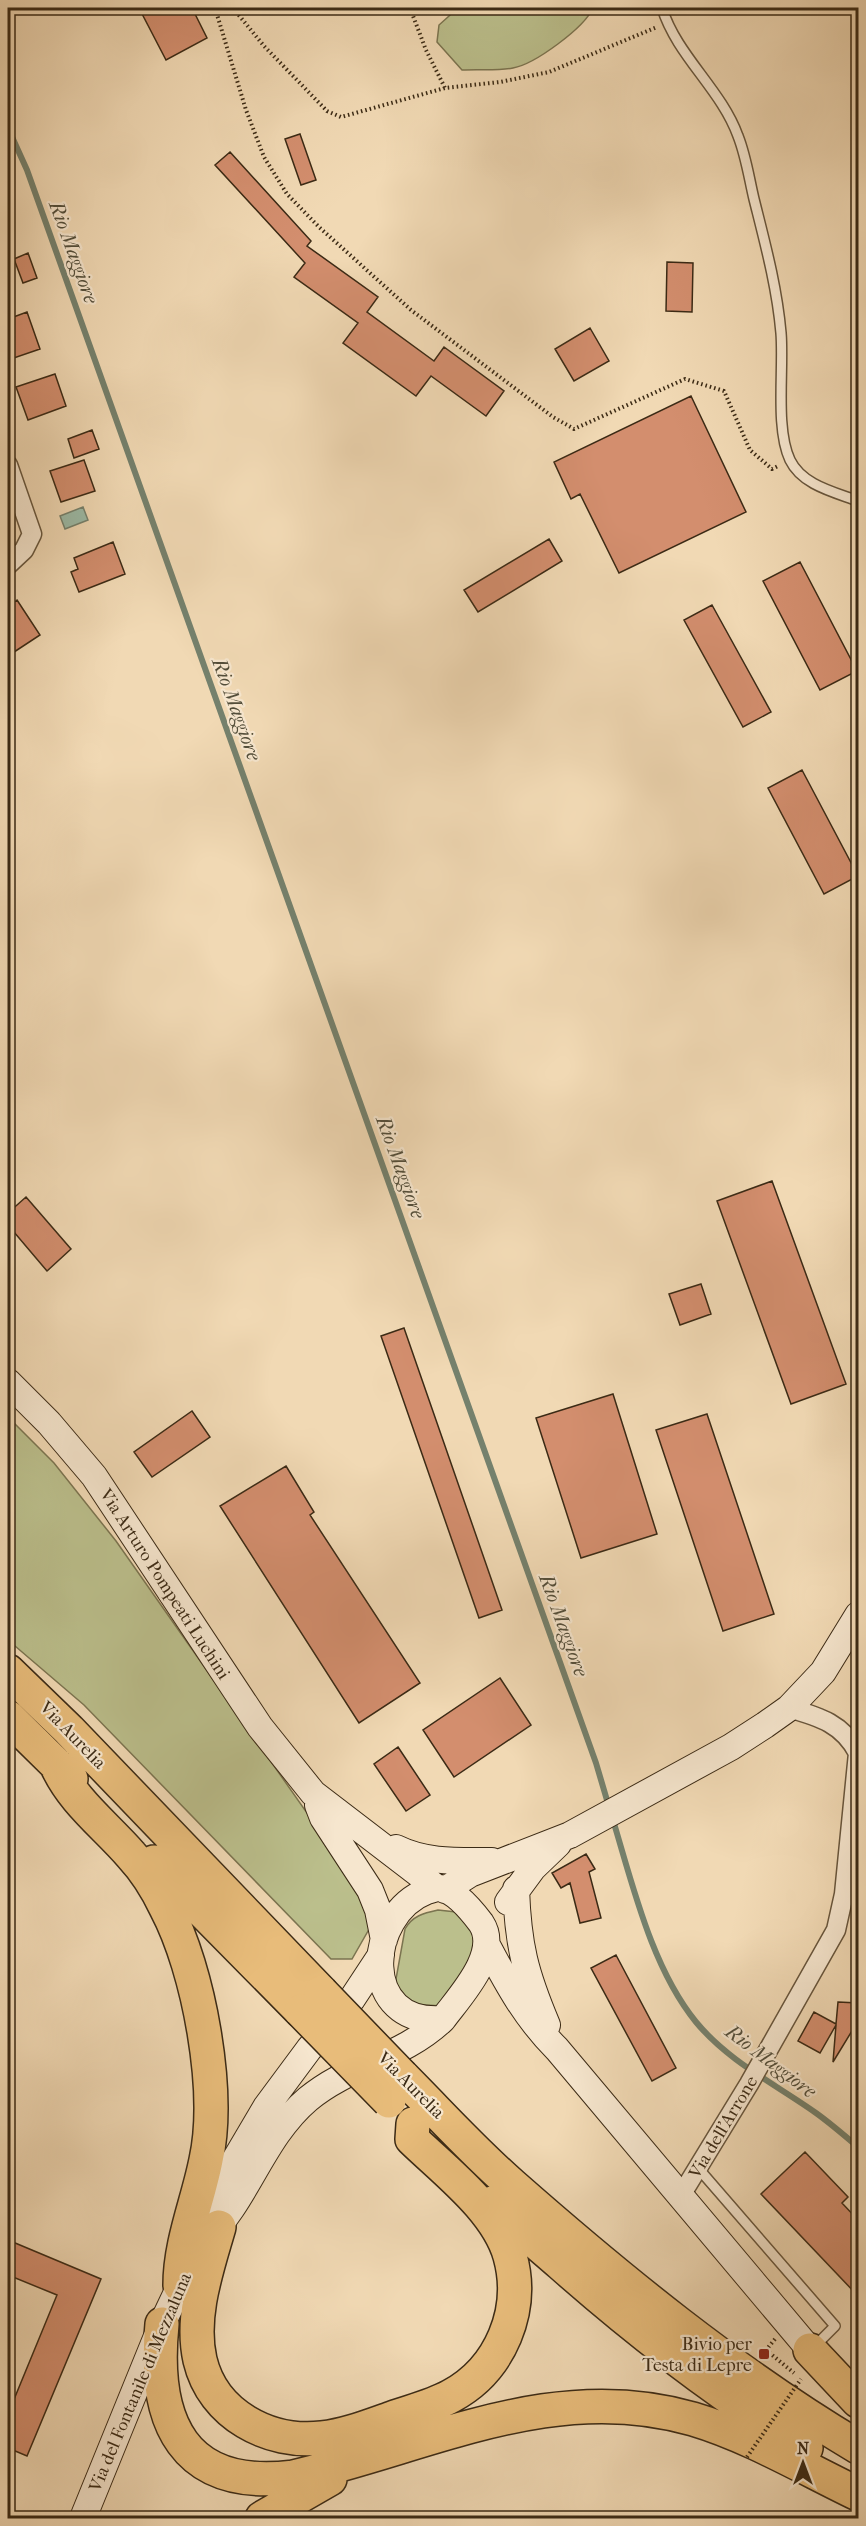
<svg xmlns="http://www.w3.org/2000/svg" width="866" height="2526" viewBox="0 0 866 2526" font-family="'IM FELL French Canon',serif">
<rect width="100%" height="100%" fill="#f1d9b4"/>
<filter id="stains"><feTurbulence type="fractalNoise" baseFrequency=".00333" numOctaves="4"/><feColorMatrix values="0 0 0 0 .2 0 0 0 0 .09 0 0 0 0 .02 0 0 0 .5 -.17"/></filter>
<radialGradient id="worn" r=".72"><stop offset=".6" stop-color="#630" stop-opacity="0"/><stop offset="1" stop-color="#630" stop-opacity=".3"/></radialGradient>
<path fill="#bbbf8c" stroke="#7b7450" stroke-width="1.5" d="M458,8H593C584,28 535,64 513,68C497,71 479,69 462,70L437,42L439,25Z
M8,1417L54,1463L116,1541L359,1887L372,1924L352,1959H331L84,1705L8,1640Z
M438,1910L456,1912C461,1918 468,1924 472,1930C483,1949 452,1989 442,2006L411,2004L397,1989L396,1979L405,1929C412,1916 424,1913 438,1910Z"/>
<path fill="#9cbba7" stroke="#75816d" stroke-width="1.5" d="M83,507L88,520L65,529L60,516Z"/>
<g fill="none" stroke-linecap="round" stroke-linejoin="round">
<path stroke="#75816d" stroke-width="6" d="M8,128L27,170L596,1763L609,1807
M613,1820C633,1886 652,1968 696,2022C728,2061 775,2084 816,2113C830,2123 844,2135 858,2147"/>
</g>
<path fill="#d38e6e" stroke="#3b2a15" stroke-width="1.5" d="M139,8H192L207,38L166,60Z
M300,134L316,180L301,185L285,139Z
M230,152L311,241L307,246L378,297L367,312L434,361L444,347L504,391L486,416L431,376L416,396L343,343L358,323L294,277L305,263L215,165Z
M28,253L37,278L23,283L14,259Z
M667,262L693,263L692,312L666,311Z
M27,312L40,349L8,360V319Z
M590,328L609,361L574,381L555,349Z
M55,374L66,406L28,420L16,387Z
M691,396L746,512L619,573L580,494L571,499L554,462Z
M92,430L99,449L74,458L68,439Z
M84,460L95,491L61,502L50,471Z
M549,539L562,561L478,612L464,590Z
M113,542L125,574L79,592L71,572L78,569L74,558Z
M800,562L857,671L820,690L763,581Z
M17,600L40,635L8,656V607Z
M712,605L771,712L743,727L684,620Z
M802,770L858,876L824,894L768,788Z
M772,1181L846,1384L791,1404L717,1201Z
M26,1197L71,1249L47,1271L8,1225V1213Z
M701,1284L711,1314L680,1325L669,1294Z
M404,1328L502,1610L479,1618L381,1336Z
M613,1394L657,1534L581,1558L536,1418Z
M192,1411L210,1437L152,1477L134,1452Z
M707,1414L774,1614L723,1631L656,1430Z
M286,1466L314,1512L310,1515L420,1683L359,1723L220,1506Z
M500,1678L531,1725L454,1777L423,1730Z
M398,1747L430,1795L406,1811L374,1764Z
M586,1854L595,1869L589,1872L601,1918L580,1923L570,1883L561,1888L552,1873Z
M616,1955L676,2068L652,2081L591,1968Z
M838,2002L858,2003V2021L833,2062L836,2025L820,2053L798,2041L814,2012L836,2024Z
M805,2152L848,2197L842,2203L858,2220V2296L761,2194Z
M8,2240L101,2279L27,2456L8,2448V2414L57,2295L8,2275Z"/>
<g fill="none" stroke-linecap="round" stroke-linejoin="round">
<g stroke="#68563d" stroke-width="12">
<path id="lane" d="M662,8C677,56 721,89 738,136C746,156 749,178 754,199C765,243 777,287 781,333C784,369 775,428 790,460C802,485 834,492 858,501
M698,2168L835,2326L815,2346"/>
</g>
<g stroke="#68563d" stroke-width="21">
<path id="street" d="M8,465L32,534L24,550L8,565
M789,1708C820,1717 843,1724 858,1753
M680,2197L749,2084L836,1930L844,1894L858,1753"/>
</g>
<g stroke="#3b2a15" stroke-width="28">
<path id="secondary" d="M8,1382L49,1423L94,1476L260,1727L313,1793L437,1888
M318,1805L323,1818L370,1890L378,1910L384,1940
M396,1848C426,1863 458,1861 492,1861
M516,1889C518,1945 525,1973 547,2025
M445,1890L470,1874L570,1835L731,1747L765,1725L789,1708L823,1672L858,1615
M508,1902L533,1868L558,1844
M488,1947C508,1985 526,2018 557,2049L810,2350
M204,2227L230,2168L266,2107L309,2049L352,1999L381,1955
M206,2239C247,2201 262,2138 308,2099C349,2065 403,2057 442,2020L443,2019C460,1996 501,1953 481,1923C472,1911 456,1891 440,1888C435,1888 431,1890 427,1891C365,1915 359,2026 443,2019
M83,2518L162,2324L188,2269"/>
</g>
<g stroke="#3b2a15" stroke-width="36">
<path id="highway" d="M8,1671L69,1730L321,1992
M8,1717L71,1779
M56,1764C72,1801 105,1825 131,1855C145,1870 157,1889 166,1908C199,1970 221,2091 206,2160C198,2201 180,2242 180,2285
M154,1862L301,2011
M402,2076C438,2112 473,2151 512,2185C620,2280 734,2373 858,2447
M492,2203C514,2224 538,2244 561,2264C638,2332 718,2394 806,2448
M219,2227C207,2269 190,2316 200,2360C213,2415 269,2444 322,2438C347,2435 369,2426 392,2418C412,2411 433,2406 451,2396C501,2369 525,2310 510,2256C497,2210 446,2172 412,2139L413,2124
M162,2324C152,2422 183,2491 293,2477C427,2447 552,2378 693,2419C750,2436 804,2468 858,2494
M810,2350L858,2401
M262,2518L330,2479"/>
</g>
<path stroke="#3b2a15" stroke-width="4" stroke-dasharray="1.5 3" stroke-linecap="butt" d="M215,8L246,110L264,157L287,194L319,227L411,310L553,417L574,429L685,379L724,391L750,450L772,469L778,466
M233,8L264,46L327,111L341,117L445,88L500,82L549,72L657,27
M410,8L426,50L445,88
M775,2339L766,2350L794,2373"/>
<use href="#lane" stroke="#f6e6ce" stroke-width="9"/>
<use href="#street" stroke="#f6e6ce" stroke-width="18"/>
<use href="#secondary" stroke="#f6e6ce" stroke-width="26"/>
<use href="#highway" stroke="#e8bc7a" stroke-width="33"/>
<g stroke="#3b2a15" stroke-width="36" stroke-linecap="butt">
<path id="highway-bridge" d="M321,1992L402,2076
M301,2011L389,2101"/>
</g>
<path stroke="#3b2a15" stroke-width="4" stroke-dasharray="1.5 3" stroke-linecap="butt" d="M747,2457L801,2379"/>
<use href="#highway-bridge" stroke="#e8bc7a" stroke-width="33"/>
</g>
<rect fill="#8f2418" stroke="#f6e6ce" stroke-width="2" x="758" y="2348" width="12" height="12" rx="3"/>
<g text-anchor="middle" stroke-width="4.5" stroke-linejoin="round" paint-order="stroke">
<g font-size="18" fill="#3b2a15" stroke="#f6e6ce">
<text transform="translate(165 1584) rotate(57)" y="6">Via Arturo Pompeati Luchini</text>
<text transform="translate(73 1735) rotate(46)" y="6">Via Aurelia</text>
<text transform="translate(411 2085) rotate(45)" y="6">Via Aurelia</text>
<text transform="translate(723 2127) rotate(-59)" y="6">Via dell'Arrone</text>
<text transform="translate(140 2382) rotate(-67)" y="6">Via del Fontanile di Mezzaluna</text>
</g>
<g font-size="18" fill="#3b2a15" stroke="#f6e6ce" text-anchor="end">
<text x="752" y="2350">Bivio per<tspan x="752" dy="21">Testa di Lepre</tspan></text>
</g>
<g font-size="20" font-style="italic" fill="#534e3a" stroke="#f6e6ce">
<text transform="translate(74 252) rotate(70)" y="7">Rio Maggiore</text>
<text transform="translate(237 709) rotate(70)" y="7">Rio Maggiore</text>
<text transform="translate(401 1167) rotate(70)" y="7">Rio Maggiore</text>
<text transform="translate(564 1625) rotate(70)" y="7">Rio Maggiore</text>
<text transform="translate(771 2061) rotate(37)" y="7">Rio Maggiore</text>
</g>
</g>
<rect width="866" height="2526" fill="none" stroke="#f1d9b4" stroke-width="30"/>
<rect x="9" y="9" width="848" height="2508" fill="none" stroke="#3b2a15" stroke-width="3"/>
<rect x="15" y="15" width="836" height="2496" fill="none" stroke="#3b2a15" stroke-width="1.5"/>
<g transform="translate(803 2463)" stroke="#f6e6ce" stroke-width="4.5" paint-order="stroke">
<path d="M0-4.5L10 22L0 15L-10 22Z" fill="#3b2a15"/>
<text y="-9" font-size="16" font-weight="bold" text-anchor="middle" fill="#3b2a15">N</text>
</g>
<rect width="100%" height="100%" filter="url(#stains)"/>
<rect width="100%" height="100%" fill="url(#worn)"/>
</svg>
